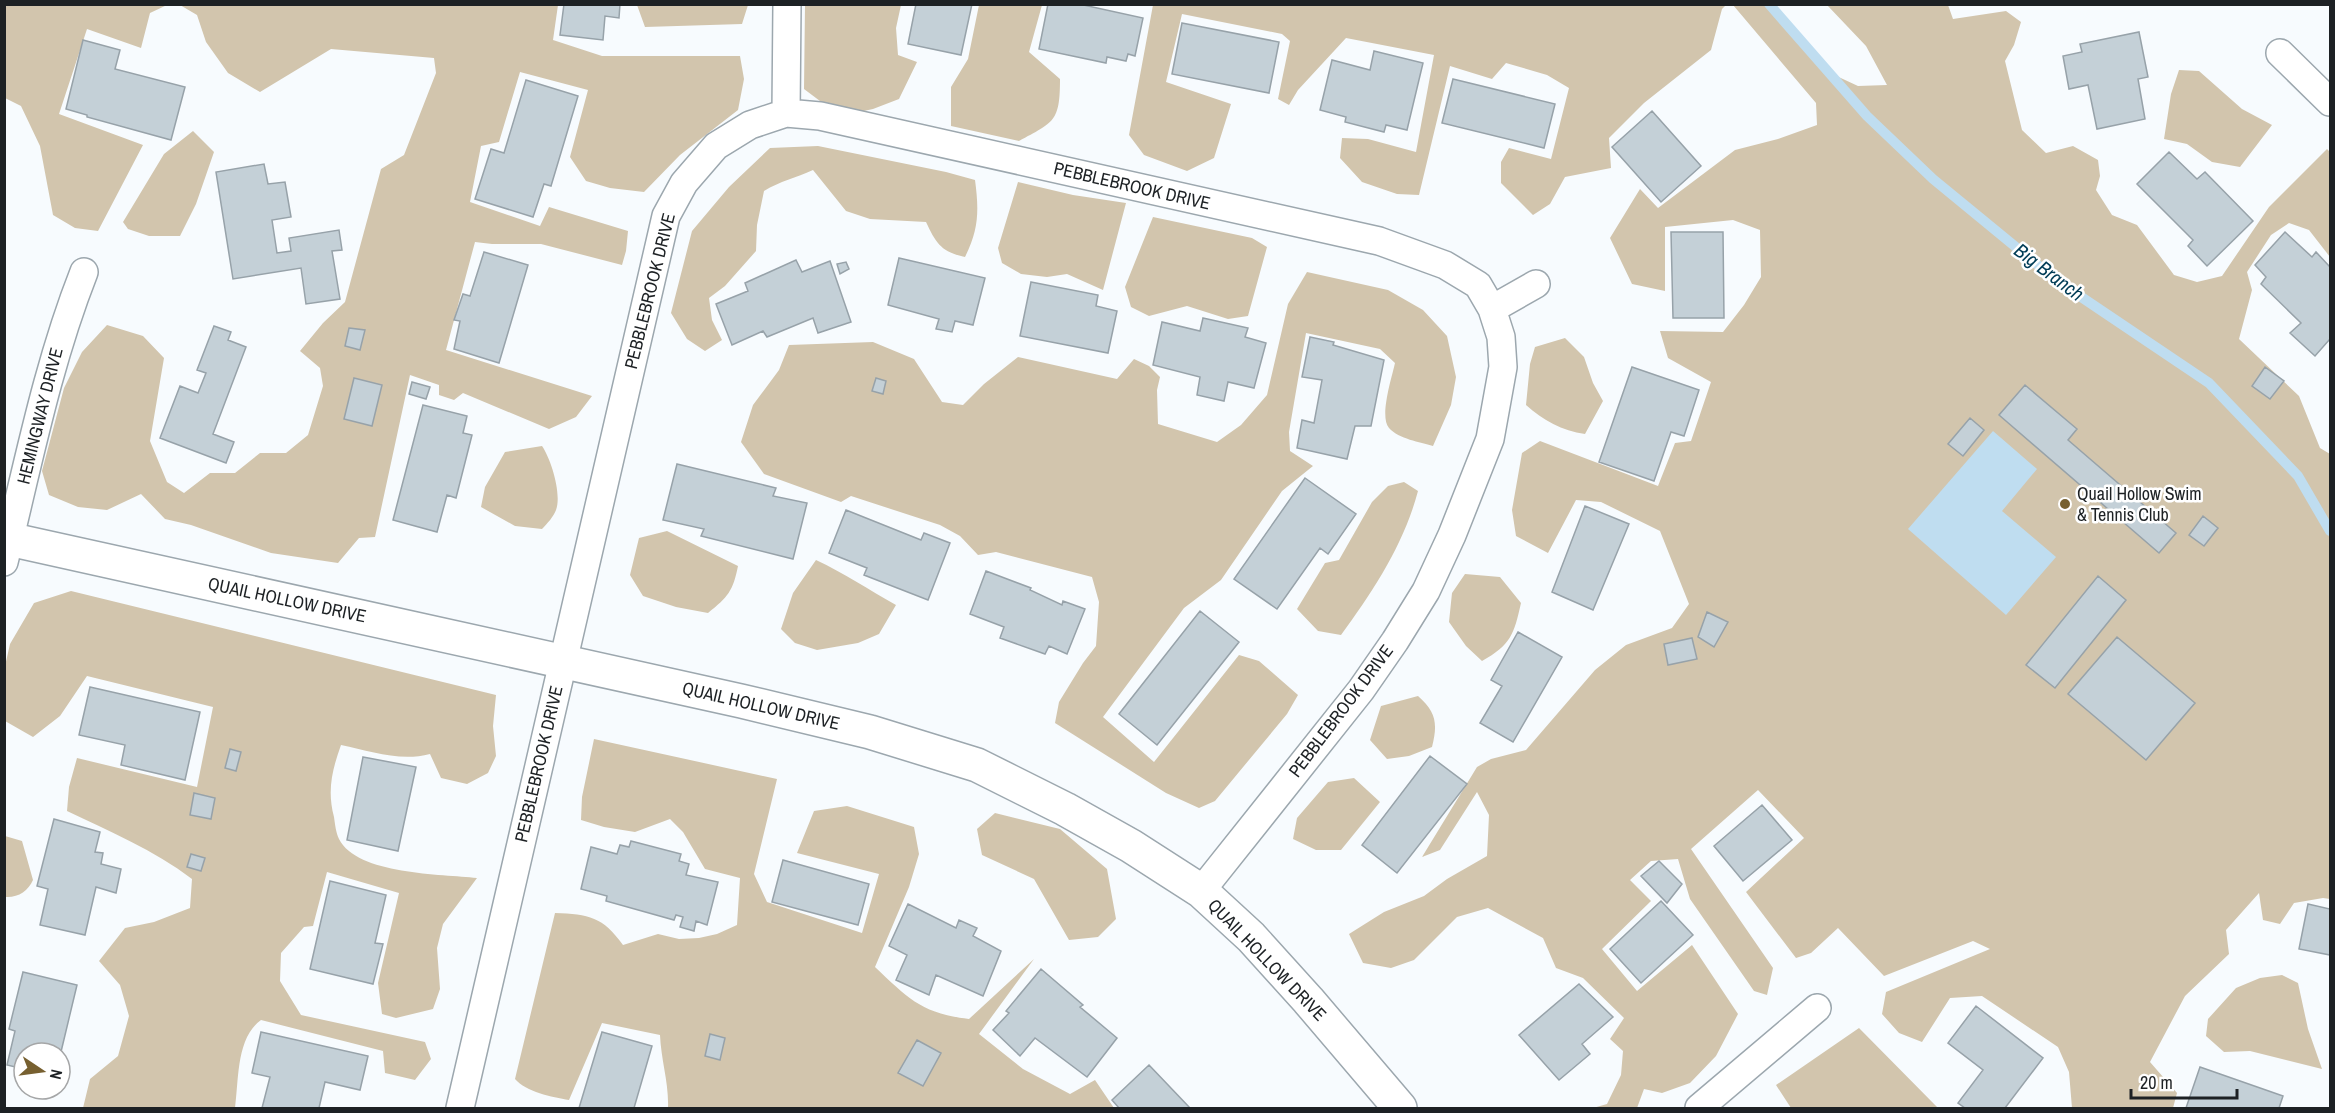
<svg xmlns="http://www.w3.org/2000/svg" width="2335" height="1113" viewBox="0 0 2335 1113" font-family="'Archivo Narrow',sans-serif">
<rect width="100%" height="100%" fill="#f7fbfe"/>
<path fill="#d2c5ad" d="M10,4L167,5L150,13L141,48L87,29L59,114L143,145L98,231L75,228L53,215L40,146L21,106L5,98V6Z
M180,5H558L553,40L602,56H740L744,79L738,110L680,155L644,192L610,188L586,181L570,157L588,90L520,72L499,142L481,146L470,202L540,226L549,207L628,231L626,251L622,265L541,244H492L475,242L446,350L592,396L576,417L549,429L463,393L454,400L439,395V385L410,375L375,537L359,538L338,563L271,553L191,525L165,519L141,494L107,510L78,507L49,495L42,471L64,388L82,352L107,325L143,336L164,358L150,441L167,482L184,493L210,473H235L260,453H286L308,435L323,386L320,368L300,351L323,323L345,302L381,169L404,155L436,73L434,58L331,49L260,92L228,73L206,42L197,15Z
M637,5V4L748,5L742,24L645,27Z
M805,5H901L896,28L898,55L917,62L899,99L873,109L840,116L804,89Z
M979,5H1042L1029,52L1060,79C1060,122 1054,122 1019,141L951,126V87L968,59Z
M1153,5H1726L1722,9L1711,50L1644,103L1609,138L1611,168L1565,177L1550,204L1533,215L1501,183V162L1509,148L1551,159L1569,88L1547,75L1506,63L1492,79L1450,66L1419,195L1397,194L1362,182L1340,158L1342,138L1368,139L1416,152L1434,55L1346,38L1298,90L1289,105L1278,99L1290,41L1282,34L1182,14L1166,82L1231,104L1214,158L1187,171L1144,155L1129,135Z
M1733,5H1769L1830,73L1858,86L1887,85L1866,46L1827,5H1948L1953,19L2006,11L2021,22L2014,45L2005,61L2022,130L2046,153L2073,146L2098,160L2100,176L2096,190L2112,215L2137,225L2174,275L2197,282L2222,276L2269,207L2327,149L2330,152V257L2309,230L2289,223L2271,235L2247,272L2252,290L2239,339L2299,396L2320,448L2330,454V899L2323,898L2294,903L2280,924L2263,920L2259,893L2226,930L2229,954L2185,996L2150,1062L2177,1093L2173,1108H2072L2069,1072L2058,1047L1982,996L1950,998L1922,1042L1899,1033L1882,1014L1886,992L1990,949L1973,941L1884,976L1838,928L1811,953L1796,958L1746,892L1804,838L1758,790L1691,849L1773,968L1767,995L1754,991L1690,899L1678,859L1651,861L1630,880L1651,901L1602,949L1637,991L1692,945L1738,1014L1716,1056L1690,1083L1662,1093L1644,1089L1637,1108H1593L1607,1104L1621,1075L1623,1051L1610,1039L1624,1018L1583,978L1556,968L1543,938L1488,908L1457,917L1414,960L1391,968L1363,963L1349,934L1384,912L1424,896L1447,879L1487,856L1489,815L1477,792L1440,850L1422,857L1477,767L1491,759L1526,750L1595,670L1626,645L1672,628L1689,604L1660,531L1601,502L1576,500L1548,553L1516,536L1512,510L1522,453L1540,441L1658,486L1675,443L1691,441L1711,382L1668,358L1660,331L1723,332L1744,305L1761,277L1760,230L1733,220L1665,227V291L1632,284L1610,238L1640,189L1658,208L1735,150L1778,139L1817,125L1816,103Z
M2179,70L2199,71L2242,109L2272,125L2240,167L2212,162L2187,144L2164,139L2171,94Z
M193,131L214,152L196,204L180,236H149L128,229L123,222L164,154Z
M818,146L946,172L975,180C979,210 979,229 965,257C941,252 936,243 926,222L870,219L846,211L813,170C796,178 780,181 764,191L757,225L756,251L725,286L709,298L712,320L722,340L705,351L687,339L671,313L692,231L729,187L770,148Z
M1018,182L1073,195L1126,203L1103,290L1067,274L1047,277L1021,274L1002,263L998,248Z
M1153,217L1252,238L1267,247L1248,316L1228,319L1187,306L1149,316L1131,307L1125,287Z
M1307,272L1388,290L1423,310L1447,336L1456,377L1451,405L1433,446C1420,442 1399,439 1389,428C1379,417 1392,377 1395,363L1380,349L1306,333L1289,432L1290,451L1313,466L1282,491L1221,580L1184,608L1103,717L1154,762L1239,655L1259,661L1298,695L1287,714L1215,801L1199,808L1166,793L1055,723L1059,702L1083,663L1096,646L1099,602L1092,577L996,552L978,555L960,536L940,525L851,496L841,502L764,474L741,442L753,405L779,370L789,345L873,342L914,359L942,402L963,405L984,384L1018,357L1117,379L1134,359L1149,366L1160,377L1157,390L1158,424L1217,442L1241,425L1267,395L1288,304Z
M1565,338L1584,357L1593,383L1603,401L1585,434C1562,431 1543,420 1526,405L1530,364L1535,347Z
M542,446C551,459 562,494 556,510C554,516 547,524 542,529L515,526L481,507L485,487L505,452Z
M1404,482L1418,491C1404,544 1374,590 1341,635L1318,631L1297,609L1325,563L1339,560L1372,502L1388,486Z
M667,531L738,566C733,591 728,597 708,613L676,607L643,596L630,575L639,538Z
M816,560C844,573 869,590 896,605L879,634L858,643L817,650L795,643L781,629L793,593Z
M1465,574L1500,577L1521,603C1514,634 1511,645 1482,661L1466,646L1449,622L1452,593Z
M71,591L496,695L493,726L496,756L488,773L467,784L441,778L430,754C400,762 370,751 341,745C332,770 327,791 334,817C335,824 336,833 339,839C357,875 442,874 477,878L443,924L437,948L440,989L433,1009L396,1018L382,1014L378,983L399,893L327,872L313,926L304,927L281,953L280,981L301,1015L425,1042L431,1059L415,1080L385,1073L383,1051L261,1020C236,1038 239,1080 235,1108H83L90,1079L118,1056L129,1016L120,985L99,961L125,928L154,922L190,908L192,879C154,850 109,831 67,811L69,787L77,758L197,787L213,707L87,676L60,716L33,737L5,721V666L10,644L34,603Z
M1418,696C1436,712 1438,723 1432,747L1409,756L1387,759L1370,740L1381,706Z
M594,739L777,779L754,874L767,902L862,933L879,874L797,853L814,811L847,806L914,827L919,854L909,887L875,967C909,999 921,1013 969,1019L1034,959L979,1034L1023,1069L1070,1094L1095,1080L1114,1108H668C669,1083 661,1060 660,1035L602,1023L569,1100C552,1097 526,1092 515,1079L555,913C589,914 603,917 623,945L658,934L679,939L699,938L717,934L737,925L740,878L705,869L683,832L670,819L635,832L604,827L581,820L582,797Z
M1354,778L1380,802L1341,850H1316L1293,839L1297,818L1328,782Z
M995,813L1060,829L1107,869L1116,919L1098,937L1069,940L1034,879L982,855L977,829Z
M5,836L22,841L33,880C28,891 18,898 5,897Z
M2282,975L2298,983L2308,1029L2322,1069L2250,1051L2224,1052L2206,1036L2208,1019L2236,988L2260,978Z
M1859,1028L1938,1108H1791L1776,1085Z"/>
<path fill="#bfddf0" d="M1993,431L2037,469L2002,511L2056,557L2006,615L1908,529Z"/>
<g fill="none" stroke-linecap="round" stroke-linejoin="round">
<path stroke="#bfddf0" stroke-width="10" d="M1769,4L1867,116L1933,179L2056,280L2209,383L2298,476L2330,531"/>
</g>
<path fill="#c4d0d7" stroke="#97a2a9" stroke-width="1.5" d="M564,4H620L619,18L605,16L603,40L560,35Z
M916,4H972L961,55L908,44Z
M1048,4H1079L1143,18L1135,56L1128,54L1126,61L1107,57L1106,63L1039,49Z
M1182,23L1279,42L1269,93L1172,74Z
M2139,32L2148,77L2138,79L2145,119L2097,129L2088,85L2069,89L2063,56L2082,52L2080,44Z
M83,40L120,50L115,69L185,87L171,140L87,117V115L66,109Z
M1374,51L1423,63L1407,130L1386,125L1384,132L1345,122L1346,117L1320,110L1332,60L1370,70Z
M1453,79L1555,104L1544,148L1442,123Z
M526,80L578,96L551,186L544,184L533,217L475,199L491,149L504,153Z
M1652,111L1701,166L1661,202L1612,147Z
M2169,152L2197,179L2205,172L2253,221L2207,266L2188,246L2193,240L2137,184Z
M264,164L268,184L285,182L291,217L272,220L277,253L291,251L289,238L339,230L342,250L332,251L340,299L306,304L301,268L233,279L216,172Z
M1671,232H1723L1724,318H1673Z
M2285,232L2312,257L2316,252L2330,267V339L2315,356L2290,333L2301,323L2261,284L2266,277L2255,265Z
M484,252L528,265L499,363L454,349L460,321L454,320L463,294L470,296Z
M899,258L985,278L973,325L955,321L952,332L936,329L939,319L888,305Z
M796,260L802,272L830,261L851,322L818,333L813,318L767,337L763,331L732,345L716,304L748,291L745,283Z
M846,262L849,269L840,274L837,264Z
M1031,282L1098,295L1096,306L1117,311L1108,353L1020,336Z
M1203,318L1248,328L1245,337L1266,343L1254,388L1228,382L1224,401L1197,395L1200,377L1153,365L1162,322L1200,331Z
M214,326L231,332L228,340L246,347L213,434L234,442L226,463L160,438L180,386L198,393L206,373L197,370Z
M349,328L365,330L360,350L345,346Z
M1310,337L1334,342L1333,345L1384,360L1371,426H1355L1347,459L1297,448L1302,420L1314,423L1322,380L1302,377Z
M1632,367L1699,390L1684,436L1671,432L1654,481L1599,462Z
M2265,367L2284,381L2270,399L2252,386Z
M354,378L382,385L372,426L344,419Z
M876,378L886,381L883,394L872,391Z
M412,382L430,387L426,399L409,394Z
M2025,385L2077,429L2068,440L2176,533L2159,553L1999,415Z
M423,405L467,416L463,433L472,435L456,498L447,495L437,532L393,520Z
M1970,418L1984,430L1963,456L1948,444Z
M677,464L776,488L773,496L807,503L793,559L701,536L704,529L663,520Z
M1305,478L1356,514L1328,554L1320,548L1277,609L1234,579Z
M1585,506L1629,524L1593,610L1552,592Z
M846,510L921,540L924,533L950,543L928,600L864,575L867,568L829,553Z
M2203,516L2218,528L2204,546L2189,535Z
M986,571L1031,588L1030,590L1062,605L1063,601L1085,609L1067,654L1049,646L1045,654L1000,638L1004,627L970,614Z
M2098,576L2126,600L2055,688L2026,665Z
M1200,611L1239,642L1157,745L1119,714Z
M1707,612L1728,622L1714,647L1698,637Z
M1518,632L1562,657L1513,742L1480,723L1502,686L1491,680Z
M2117,637L2195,703L2146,760L2068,694Z
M1692,638L1697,659L1668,665L1664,644Z
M90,687L200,712L185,780L121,765L125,745L79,735Z
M230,749L241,752L236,771L225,768Z
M1430,756L1467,784L1397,873L1362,845Z
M363,757L416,767L398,851L347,840Z
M194,793L215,798L211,819L190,815Z
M1762,805L1792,840L1743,881L1714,846Z
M54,819L100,832L95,852L103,853L101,864L121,869L116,893L96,887L85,935L40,925L48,889L37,886Z
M631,841L681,854L679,861L689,864L686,875L718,882L707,925L696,921L694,931L680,927L683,917L676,915L674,920L606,901L607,896L581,889L591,847L617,854L620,845L629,847Z
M191,854L205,858L201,871L187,867Z
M783,860L869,884L858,925L772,902Z
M1659,861L1682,884L1667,903L1641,876Z
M330,881L386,895L375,943L383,944L373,984L310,969Z
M1661,901L1693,935L1641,983L1610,949Z
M908,904L956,928L959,920L977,928L973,936L1001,951L983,996L936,975L929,995L896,980L907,955L889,946Z
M2308,904L2330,909V955L2299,949Z
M1041,969L1083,1005L1080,1007L1117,1038L1087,1077L1035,1038L1020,1056L993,1030L1009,1013L1006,1011Z
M23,972L77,985L60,1056V1053H24V1069L7,1065L15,1031L9,1029Z
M1579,984L1613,1017L1582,1044L1590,1054L1559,1080L1519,1035Z
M1976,1006L2043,1058L2005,1108H1965L1958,1103L1983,1070L1948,1043Z
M261,1032L368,1056L360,1090L325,1082L319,1108H262L270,1077L252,1073Z
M602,1032L652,1046L634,1108H579Z
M710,1034L725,1038L720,1060L705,1056Z
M917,1040L941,1053L923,1086L898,1073Z
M1149,1065L1190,1108H1119L1112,1100Z
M2200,1067L2283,1096L2279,1108H2186Z"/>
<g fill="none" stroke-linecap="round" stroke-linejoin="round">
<g stroke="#9ca7ae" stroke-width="30">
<path id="minor" d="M2280,53L2330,102
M786,113L787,4
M1492,309L1536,284
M4,562C28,465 47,366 84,272
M460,1108L666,216L684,183L716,146L750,125L786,113L820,116L1379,241L1445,265L1478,285L1492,309L1501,337L1503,367L1490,439L1452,535L1426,591L1395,641L1361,690L1201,891
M1699,1108L1817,1008"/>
</g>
<g stroke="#9ca7ae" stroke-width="36">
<path id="tertiary" d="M4,538L741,701L870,732L977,765L1065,809L1131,846L1201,891L1251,937L1308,1000L1400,1108"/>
</g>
<use href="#minor" stroke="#fff" stroke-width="27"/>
<use href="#tertiary" stroke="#fff" stroke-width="33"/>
</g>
<circle fill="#776030" stroke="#fff" stroke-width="2" cx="2065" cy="504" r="6"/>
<g text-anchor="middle" stroke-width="5" stroke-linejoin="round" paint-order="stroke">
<g font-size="18" fill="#1d2124" stroke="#fff">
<text transform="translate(1132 186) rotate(13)" y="6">PEBBLEBROOK DRIVE</text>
<text transform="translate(650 291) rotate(-76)" y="6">PEBBLEBROOK DRIVE</text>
<text transform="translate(40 416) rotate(-76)" y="6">HEMINGWAY DRIVE</text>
<text transform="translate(287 600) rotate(12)" y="6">QUAIL HOLLOW DRIVE</text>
<text transform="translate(761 706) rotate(13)" y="6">QUAIL HOLLOW DRIVE</text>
<text transform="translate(1341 711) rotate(-53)" y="6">PEBBLEBROOK DRIVE</text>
<text transform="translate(539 764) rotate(-77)" y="6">PEBBLEBROOK DRIVE</text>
<text transform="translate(1267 960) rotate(46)" y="6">QUAIL HOLLOW DRIVE</text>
</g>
<g font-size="18" fill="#1d2124" stroke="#fff" text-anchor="start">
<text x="2077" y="500">Quail Hollow Swim<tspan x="2077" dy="21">&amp; Tennis Club</tspan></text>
</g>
<g font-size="20" font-style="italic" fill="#003c56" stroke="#fff">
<text transform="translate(2049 272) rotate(37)" y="7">Big Branch</text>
</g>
</g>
<rect width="2335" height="1113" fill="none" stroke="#1d2124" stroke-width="12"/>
<g transform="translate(42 1071) rotate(103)"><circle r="28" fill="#ffffff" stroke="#a5a6a7" stroke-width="1.5"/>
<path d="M0-4.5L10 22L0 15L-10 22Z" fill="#776030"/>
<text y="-9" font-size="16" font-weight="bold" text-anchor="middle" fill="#1d2124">N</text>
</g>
<path d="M2131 1089v9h106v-9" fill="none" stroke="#1d2124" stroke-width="3"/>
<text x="2140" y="1089" font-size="18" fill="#1d2124" stroke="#ffffff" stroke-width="4.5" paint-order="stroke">20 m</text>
</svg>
